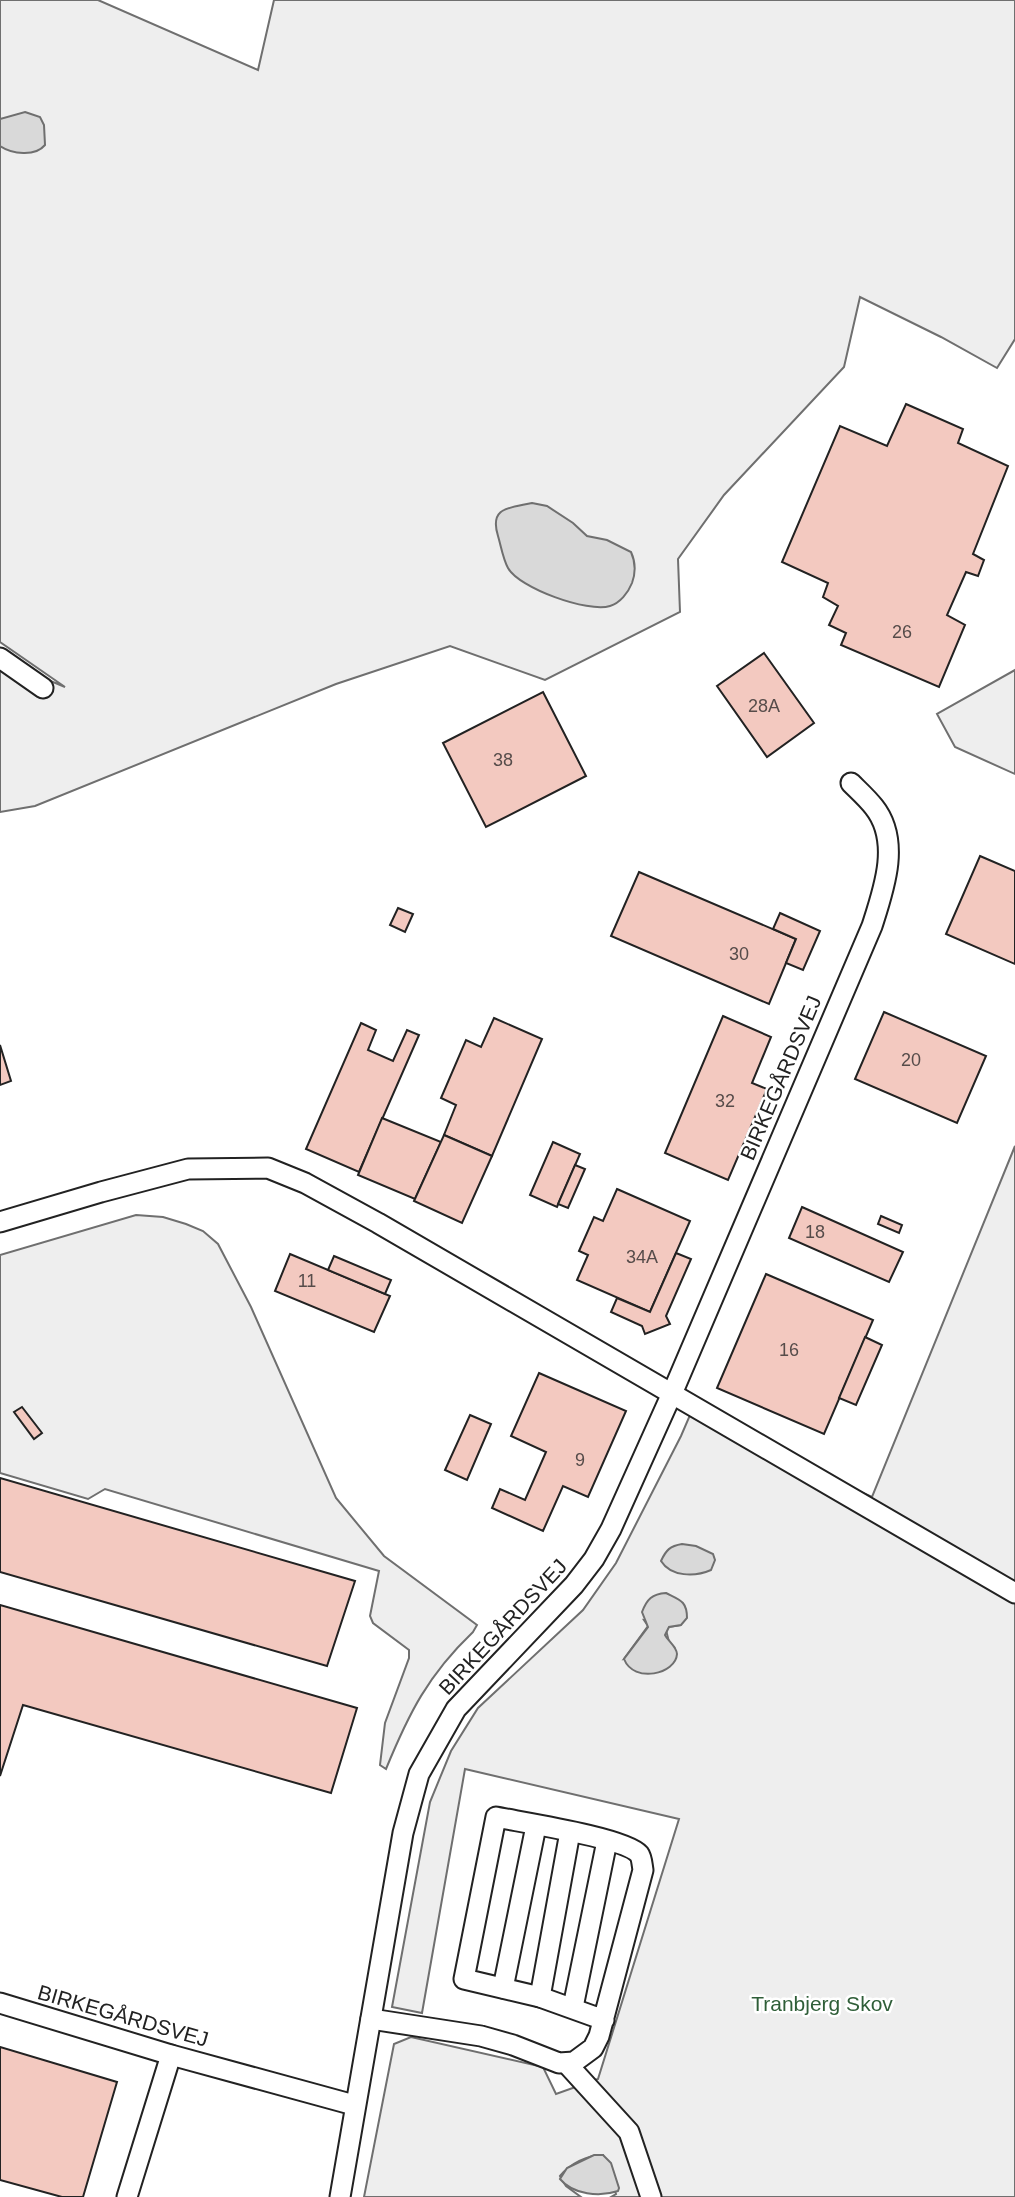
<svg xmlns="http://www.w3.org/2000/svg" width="1015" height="2197" viewBox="0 0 1015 2197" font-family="Helvetica,sans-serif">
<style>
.green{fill:#eee;stroke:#6f6f6f;stroke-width:2;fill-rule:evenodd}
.water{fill:#d9d9d9;stroke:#6f6f6f;stroke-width:2}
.building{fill:#f3c9c0;stroke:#222;stroke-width:2}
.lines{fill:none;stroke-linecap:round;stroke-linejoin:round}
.minor-casing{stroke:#222;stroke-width:23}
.minor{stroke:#fff;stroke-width:19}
.labels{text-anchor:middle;stroke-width:5;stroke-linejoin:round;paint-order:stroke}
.number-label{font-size:18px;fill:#564c4a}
.street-label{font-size:21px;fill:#222;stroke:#fff}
.park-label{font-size:21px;fill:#2f5e38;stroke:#fff}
</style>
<rect width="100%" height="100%" fill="#fff"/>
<!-- green -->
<g class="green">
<polygon points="0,0 98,0 258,70 274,0 1015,0 1015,339 997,368 941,337 860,297 844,367 724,495 678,559 680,612 545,680 450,646 336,684 35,806 0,812 0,660 65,687 0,642"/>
<polygon points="1015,670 1015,774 955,747 937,714"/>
<path d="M1015 1146V2197H611L616 2194 603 2155C587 2155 570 2164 560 2176L566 2186 581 2197H364L394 2044 411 2037 543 2067 556 2094 598 2079 679 1819 465 1769 422 2013 392 2007 430 1802 451 1751 478 1708 583 1610 616 1563 681 1436 690 1415 872 1497ZM644 1620 681 1625 668 1627 666 1630 669 1642 674 1647 624 1659 648 1626Z"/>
<path d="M136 1215 163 1217 186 1224 203 1231 218 1244 251 1307 336 1498 384 1556 477 1625 473 1632C428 1675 409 1713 386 1769L380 1765 385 1723 409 1658V1650L373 1623 370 1616 379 1571 105 1489 88 1499 0 1473V1255Z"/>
</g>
<!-- water -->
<g class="water">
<path d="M25 112 40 117 44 125 45 145C35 157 12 154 0 146V119Z"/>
<path d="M532 503 547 506 573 523 587 536 607 540 631 552C636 563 636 572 632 583 628 593 620 603 610 606 588 613 519 588 508 568 503 559 501 546 498 536 489 507 509 508 532 503Z"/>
<path d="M682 1544 696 1546 713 1554 715 1560 711 1570C695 1577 671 1577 661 1561 666 1550 670 1546 682 1544Z"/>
<path d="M666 1593C680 1600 687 1601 687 1618L681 1625 669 1627 665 1635C668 1641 677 1647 677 1654 676 1674 634 1684 624 1659L648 1627 642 1612C647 1599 652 1594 666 1593Z"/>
<path d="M594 2155H603L611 2163 619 2188 618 2191C600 2197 573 2195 560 2179L567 2168Z"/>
</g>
<!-- building -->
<g class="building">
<polygon points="906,404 963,429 958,443 1008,466 973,554 984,560 978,576 966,572 947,615 965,625 939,687 841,645 846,633 829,625 838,606 823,597 828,583 782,562 840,426 887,446"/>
<polygon points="764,653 814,723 767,757 717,686"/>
<polygon points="543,692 586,776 486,827 443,743"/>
<polygon points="980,856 1015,871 1015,964 946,934"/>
<polygon points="639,872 796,939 769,1004 611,936"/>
<polygon points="398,908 413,914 405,932 390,925"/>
<polygon points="780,913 820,931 803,970 786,963 796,939 773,929"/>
<polygon points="884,1012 986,1056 957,1123 855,1079"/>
<polygon points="723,1016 771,1037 752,1083 767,1089 728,1180 665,1153"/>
<polygon points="494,1018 542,1039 492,1156 444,1135 456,1105 441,1098 466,1040 481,1047"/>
<polygon points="361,1023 376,1030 368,1050 393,1061 407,1030 419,1035 359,1172 306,1149"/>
<polygon points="0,1045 11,1081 0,1085"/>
<polygon points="382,1118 441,1142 415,1199 358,1175"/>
<polygon points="444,1135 492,1156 462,1223 414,1201"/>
<polygon points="553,1142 580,1154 557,1207 530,1195"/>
<polygon points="575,1165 585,1169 568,1208 558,1204"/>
<polygon points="617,1189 690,1221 650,1312 577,1280 588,1255 579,1251 594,1217 603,1221"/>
<polygon points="802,1207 903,1252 889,1282 789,1238"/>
<polygon points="881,1216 902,1225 899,1233 878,1224"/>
<polygon points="676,1253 691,1259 666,1316 670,1324 645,1334 642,1326 611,1312 617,1298 650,1312"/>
<polygon points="290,1254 390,1296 374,1332 275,1291"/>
<polygon points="334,1256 391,1280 385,1294 328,1270"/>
<polygon points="766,1274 873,1320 824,1434 717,1388"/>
<polygon points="865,1337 882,1345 856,1405 839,1398"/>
<polygon points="539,1373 626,1411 588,1497 563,1486 543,1531 492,1508 500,1489 525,1500 546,1452 511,1436"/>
<polygon points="22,1407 42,1433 34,1439 14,1412"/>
<polygon points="470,1415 491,1424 467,1480 445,1470"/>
<polygon points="0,1478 355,1581 327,1666 0,1572"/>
<polygon points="0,1605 357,1708 331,1793 23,1705 0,1776"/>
<polygon points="0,2047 117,2082 83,2197 62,2197 0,2180"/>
</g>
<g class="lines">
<defs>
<g id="minor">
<polyline points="0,658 43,688"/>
<polyline points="0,1222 101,1192 188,1169 268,1168 305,1183 378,1223 1015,1593"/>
<polyline points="503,1988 536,1826"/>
<polyline points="540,1997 570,1832"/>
<polyline points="0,2003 171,2055 354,2105"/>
<polyline points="573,2007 607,1841"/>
<path d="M371 2019 481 2036 513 2045 559 2063 574 2062 593 2048 599 2036 643 1870C642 1865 642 1858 639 1854 626 1838 520 1822 496 1817L464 1979 540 1997 604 2020"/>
<polyline points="567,2064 629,2132 651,2197"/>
<polyline points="127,2197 171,2055"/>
<path d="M340 2197 403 1833 419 1774 456 1709 574 1585 594 1559 611 1529 674 1389 872 926C884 889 901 841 874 807 867 798 859 791 851 783"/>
</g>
</defs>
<!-- minor casing -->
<use href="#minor" class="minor-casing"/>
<!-- minor -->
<use href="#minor" class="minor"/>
</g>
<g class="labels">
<!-- number labels -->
<g class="number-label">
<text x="902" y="638">26</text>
<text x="764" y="712">28A</text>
<text x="503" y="766">38</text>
<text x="739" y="960">30</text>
<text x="911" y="1066">20</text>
<text x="725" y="1107">32</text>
<text x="815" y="1238">18</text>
<text x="642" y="1263">34A</text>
<text x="307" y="1287">11</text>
<text x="789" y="1356">16</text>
<text x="580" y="1466">9</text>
</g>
<!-- street labels -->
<g class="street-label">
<text transform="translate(781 1078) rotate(-67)" y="7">BIRKEGÅRDSVEJ</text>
<text transform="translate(503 1627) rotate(-47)" y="7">BIRKEGÅRDSVEJ</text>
<text transform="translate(123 2016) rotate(16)" y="7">BIRKEGÅRDSVEJ</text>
</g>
<!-- park labels -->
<g class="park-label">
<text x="822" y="2011">Tranbjerg Skov</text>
</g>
</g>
</svg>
